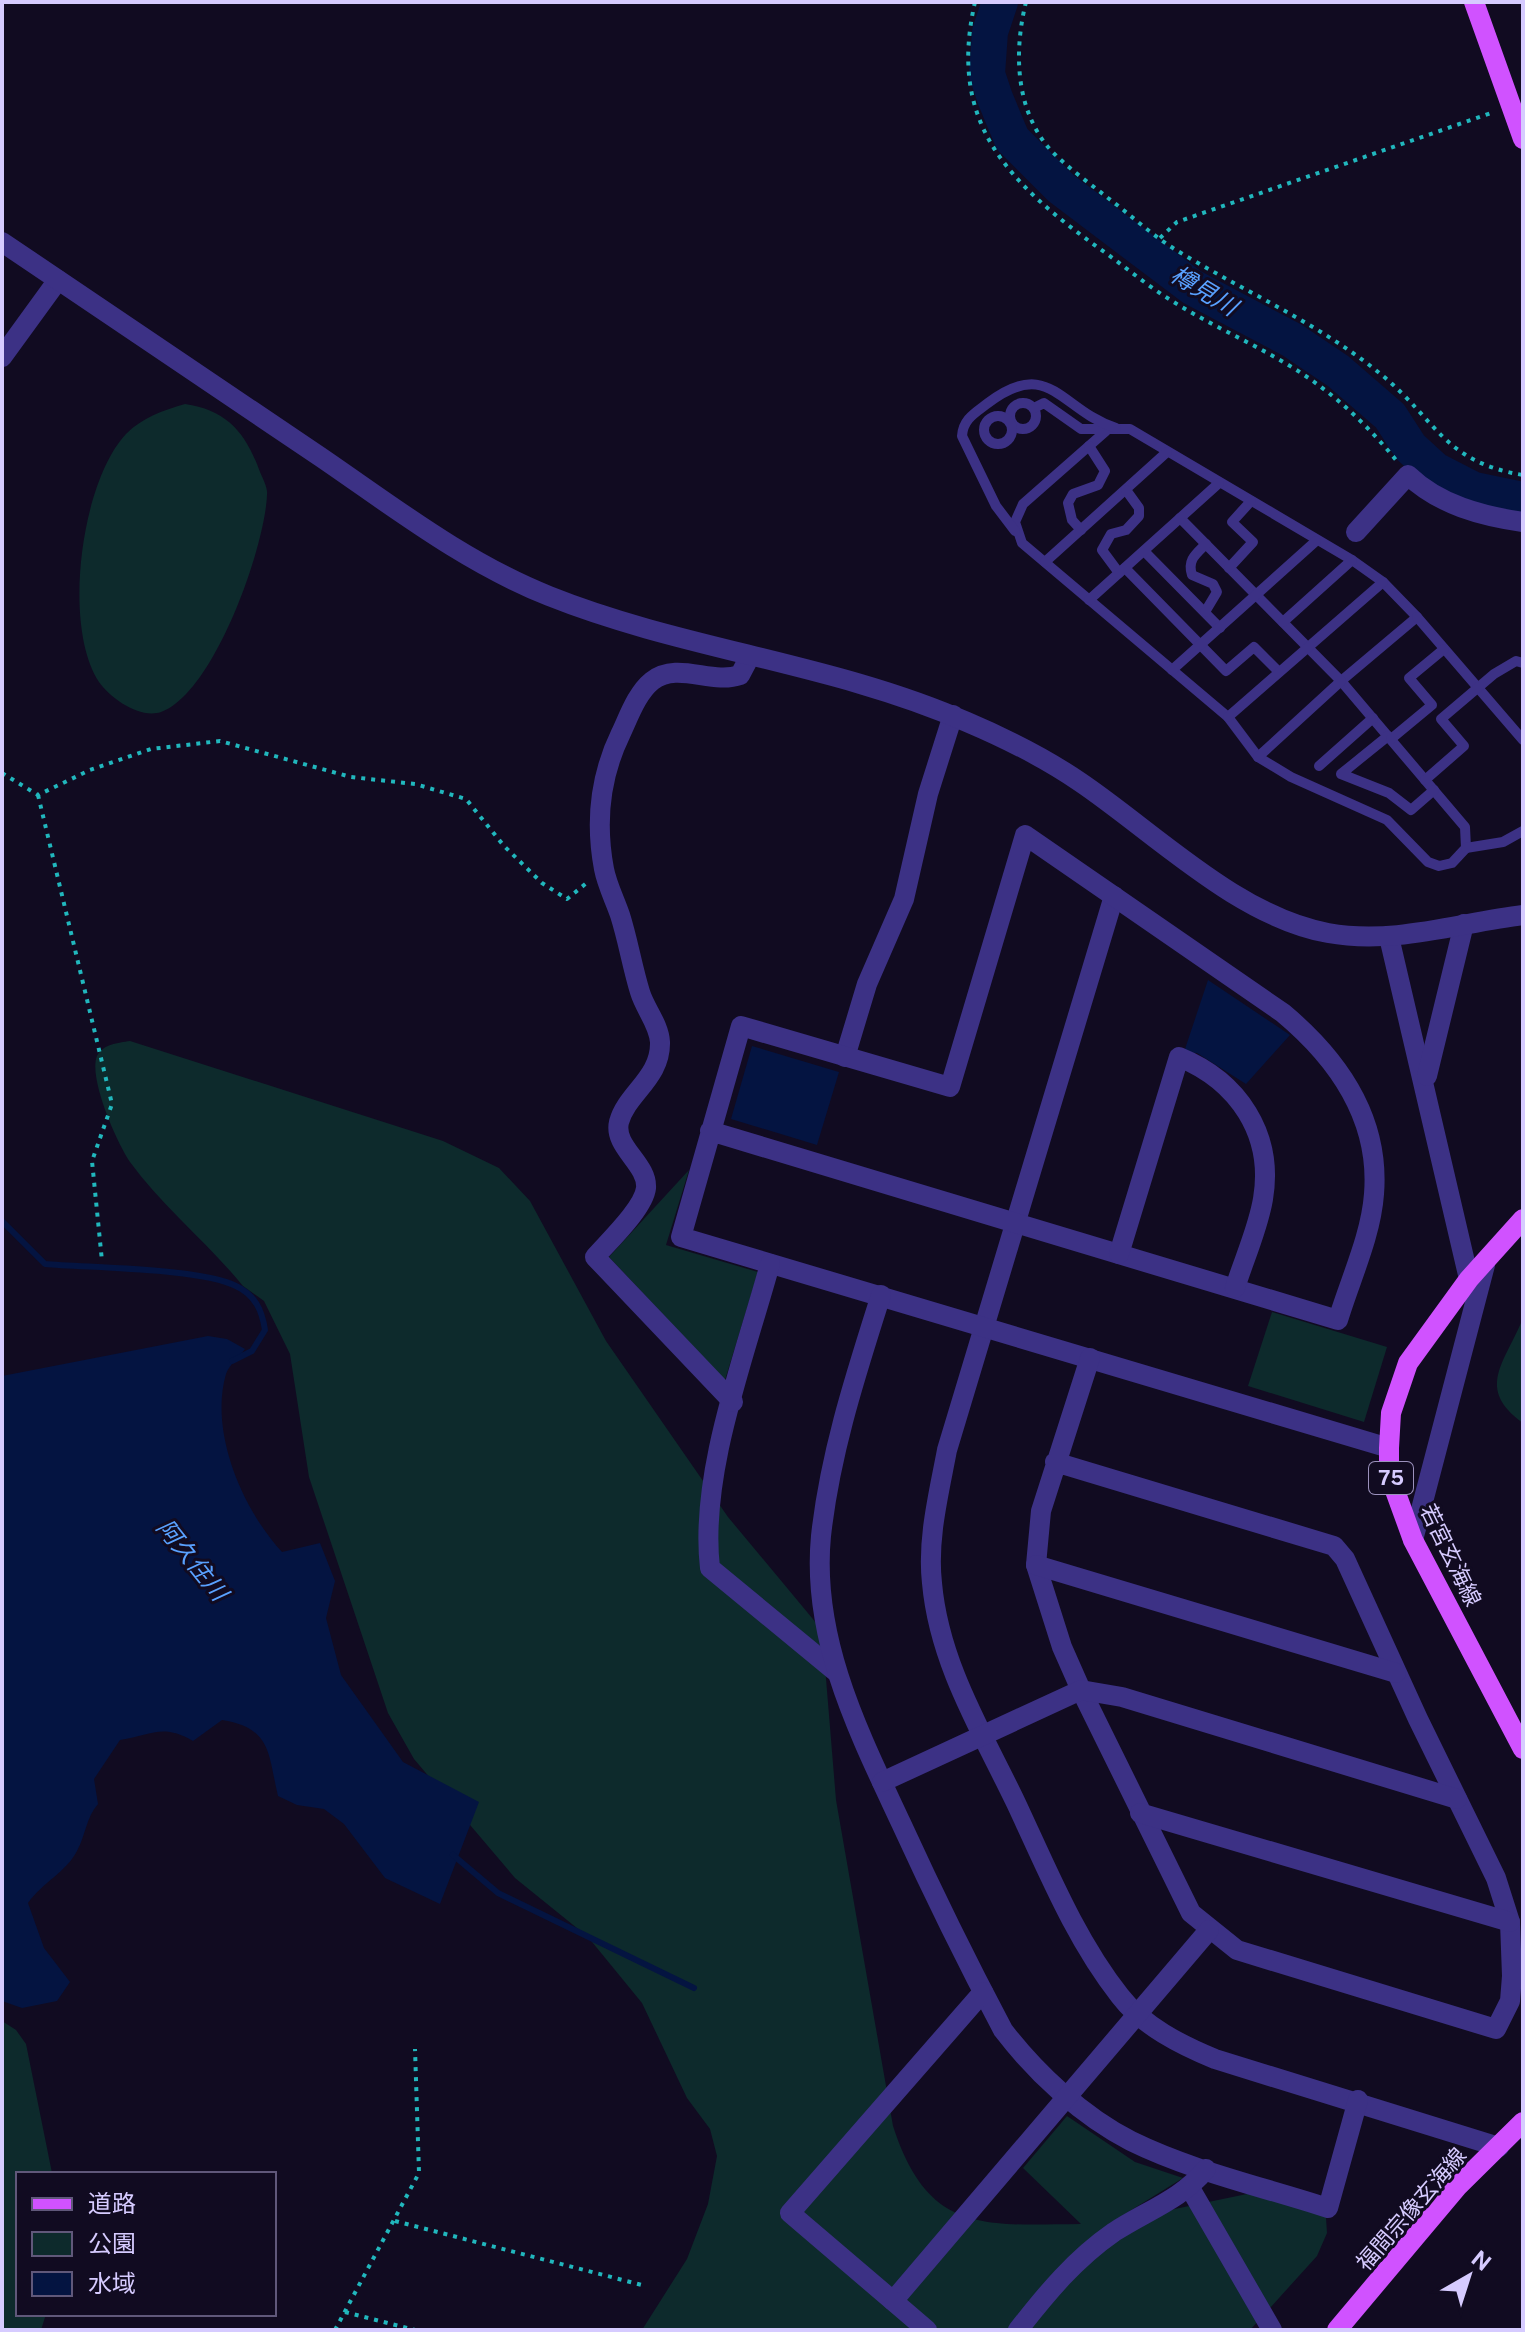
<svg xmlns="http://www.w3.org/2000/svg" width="1525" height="2332" viewBox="0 0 1525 2332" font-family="'Public Sans','Noto Sans JP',sans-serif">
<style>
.green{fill:#0d2a2c}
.water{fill:#041441}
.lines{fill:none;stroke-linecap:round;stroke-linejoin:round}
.stream{stroke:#041441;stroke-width:6}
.river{stroke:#041441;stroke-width:36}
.path{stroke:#21b7bd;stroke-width:4;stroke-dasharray:4 6;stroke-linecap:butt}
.service{stroke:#3c3185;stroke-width:10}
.minor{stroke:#3c3185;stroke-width:20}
.tertiary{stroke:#3c3185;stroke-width:20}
.primary{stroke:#d052ff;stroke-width:20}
.labels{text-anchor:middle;stroke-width:6;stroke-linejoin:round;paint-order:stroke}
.shield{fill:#110b21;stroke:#9b91bc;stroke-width:2}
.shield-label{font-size:20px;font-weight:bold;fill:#d6cbff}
.street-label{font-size:22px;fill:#d6cbff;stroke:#110b21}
.water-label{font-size:24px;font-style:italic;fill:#59a1ff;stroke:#110b21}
</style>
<rect width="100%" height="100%" fill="#110b21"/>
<!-- green -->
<g class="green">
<path d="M185 404C227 410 246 433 260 472 263 479 268 488 267 495 265 547 214 693 161 712 140 719 111 699 99 682 62 626 81 482 126 434 143 417 162 411 185 404Z"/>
<path d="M130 1041 443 1141 499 1168 530 1201 606 1341 728 1517 822 1630 836 1800 893 2126C928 2234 983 2225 1081 2224L1023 2168 1067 2116 1135 2162 1183 2178 1112 2222 1271 2189 1321 2208 1326 2218 1327 2233 1317 2256 1250 2330H642L687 2259 708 2204 717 2156 710 2129 687 2098 642 2003 588 1937 515 1878 414 1759 388 1713 309 1477 290 1354 264 1301 243 1286C208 1243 162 1206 130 1162 117 1143 88 1078 97 1056 103 1044 118 1043 130 1041Z"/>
<polygon points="689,1170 666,1245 758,1272 725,1380 609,1257"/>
<polygon points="1272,1312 1387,1347 1364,1422 1248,1386"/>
<path d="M1523 1318V1423C1475 1388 1505 1363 1523 1318Z"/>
<polygon points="2,2021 16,2030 26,2044 52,2173 18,2174 18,2314 46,2314 41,2330 2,2330"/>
</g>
<!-- water -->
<g class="water">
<polygon points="1208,980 1290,1035 1246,1084 1197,1053 1184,1052"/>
<polygon points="752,1046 839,1072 817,1145 731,1119"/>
<path d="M208 1336 227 1339 245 1349C239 1357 229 1365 226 1374 209 1432 243 1510 282 1552L320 1543 335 1581 326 1618 341 1675 403 1762 479 1802 440 1904 385 1878 344 1824 324 1809 297 1805 278 1796C268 1754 272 1728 222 1720L193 1741C163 1723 151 1735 120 1740L94 1779 98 1804C86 1818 86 1834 77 1851 66 1872 42 1883 28 1903L44 1948 70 1982 57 2001 22 2008 2 2001V1376Z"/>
</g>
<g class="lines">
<!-- stream -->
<g class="stream">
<path d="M2 1221 45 1264C89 1268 201 1268 236 1286 255 1295 262 1310 265 1330L252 1351 232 1361"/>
<polyline points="453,1855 498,1893 694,1988"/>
</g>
<!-- river -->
<polyline class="river" points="1000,2 990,32 987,74 995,98 1012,139 1061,188 1192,287 1292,340 1338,371 1390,416 1410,447 1435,470 1474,490 1523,500"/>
<!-- path -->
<g class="path">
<path d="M975 2C947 124 1009 183 1100 249 1123 265 1145 284 1169 299 1217 330 1271 350 1317 384 1347 406 1373 432 1396 460"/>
<path d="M1026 2C1014 50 1015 107 1048 147 1065 166 1088 182 1108 198 1132 216 1155 238 1181 253 1249 294 1322 325 1383 376 1437 421 1444 462 1523 475"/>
<polyline points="1160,238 1177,222 1494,112"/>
<polyline points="2,773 38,795 90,770 151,749 220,741 351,777 415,784 466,799 504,846 542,883 567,899 589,881"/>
<polyline points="38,795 112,1104 92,1161 102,1261"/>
<polyline points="395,2221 642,2285"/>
<polyline points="345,2312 415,2330"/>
<polyline points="335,2330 419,2173 415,2049"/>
</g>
<!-- service -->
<g class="service">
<circle cx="1023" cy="416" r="13"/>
<polyline points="1034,408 1044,403 1081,429 1130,429 1352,560 1383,582 1417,617 1341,681 1465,827 1466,848 1452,863 1439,866 1428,862 1387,820 1291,777 1258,757 1228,717 1022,543 1015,522 1023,504 1106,431"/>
<circle cx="998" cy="430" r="14"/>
<polyline points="1180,518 1341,681 1258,757"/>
<polyline points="1081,530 1072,520 1068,503 1073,494 1098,485 1105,471 1089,446"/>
<path d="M1015 531 996 506 962 436C963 419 975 413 988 403 1050 356 1060 410 1116 428"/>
<polyline points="1144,551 1220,628"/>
<polyline points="1045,562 1167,452"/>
<polyline points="1125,568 1226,671 1254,647 1279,672"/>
<polyline points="1229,568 1253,542 1232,522 1251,501"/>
<polyline points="1119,573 1102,550 1111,534 1126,530 1139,516 1139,508 1126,490"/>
<polyline points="1089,600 1219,483"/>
<path d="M1205 612 1217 592 1213 584 1192 575C1187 560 1196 554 1206 544"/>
<polyline points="1417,617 1523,740"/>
<polyline points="1283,622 1352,560"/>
<polyline points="1172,670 1316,541"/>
<polyline points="1228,717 1383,582"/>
<polyline points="1388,736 1341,774 1389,793 1411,810 1434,790"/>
<polyline points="1391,739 1432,705 1409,678 1444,649"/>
<polyline points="1319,766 1373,718"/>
<polyline points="1425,780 1464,746 1441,719 1494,674 1516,661 1523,663"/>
<polyline points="1466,848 1503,842 1523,831"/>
</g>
<!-- minor -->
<g class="minor">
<polyline points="2,357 58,280"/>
<path d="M1356 532 1408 475C1439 505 1482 516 1523 522"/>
<path d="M1114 896 947 1450C939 1493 927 1539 932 1583 939 1663 982 1732 1016 1803 1047 1869 1075 1939 1120 1996 1143 2026 1181 2045 1215 2059L1499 2147"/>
<polyline points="1389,937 1469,1279"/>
<polyline points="845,1057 867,984 904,899 928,794 953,715"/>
<polyline points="1427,1076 1464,924"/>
<path d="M710 1131 1338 1320C1350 1280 1371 1236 1374 1194 1380 1119 1338 1059 1283 1013L1025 835 950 1087 741 1026 681 1237 1389 1448"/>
<path d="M1119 1254 1179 1057C1238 1081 1274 1134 1263 1199 1258 1229 1244 1259 1235 1288"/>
<path d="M770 1264C745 1356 699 1474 710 1568L835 1671"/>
<path d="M881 1295C856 1374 830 1453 821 1536 811 1639 859 1733 901 1823 933 1893 967 1962 1003 2030 1036 2073 1082 2116 1131 2141 1192 2171 1263 2187 1328 2208L1358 2100"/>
<path d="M733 1402 595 1257C608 1242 644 1208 646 1188 648 1164 613 1147 619 1122 627 1093 661 1078 660 1042 659 1024 645 1009 640 992 632 966 628 940 620 915 615 900 607 885 604 869 595 821 600 776 621 733 629 716 637 693 652 681 678 661 711 685 740 675L750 656"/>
<polyline points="1055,1462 1334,1546 1345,1559 1418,1719 1496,1878 1510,1922 1512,1976 1510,2001 1496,2029 1237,1950 1191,1913 1081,1690 1062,1647 1036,1565 1041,1511 1090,1358"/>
<polyline points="1413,1540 1485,1265"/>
<polyline points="1036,1565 1396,1673"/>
<polyline points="882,1782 1081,1690 1122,1697 1457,1799"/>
<polyline points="1140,1813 1510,1922"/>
<polyline points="1190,2188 1272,2330"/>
<polyline points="893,2301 1209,1930"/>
<polyline points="927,2330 790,2213 983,1992"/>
<path d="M1018 2330C1047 2293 1075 2259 1114 2232 1146 2211 1182 2199 1206 2169"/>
</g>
<!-- tertiary -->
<path class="tertiary" d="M2 242C109 314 215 386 322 458 395 508 466 563 549 596 684 650 833 663 967 722 1007 739 1045 758 1080 782 1154 832 1238 917 1328 933 1394 945 1458 923 1523 915"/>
<!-- primary -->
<g class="primary">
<polyline points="1474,2 1523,139"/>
<polyline points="1523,1219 1469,1279 1408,1363 1391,1413 1389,1448 1389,1474 1413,1540 1523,1749"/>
<polyline points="1337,2330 1458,2186 1523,2122"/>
</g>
</g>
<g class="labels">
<!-- shield labels -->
<rect class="shield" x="1369" y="1462" width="44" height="32" rx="6"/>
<g class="shield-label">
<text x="1391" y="1485">75</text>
</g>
<!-- street labels -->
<g class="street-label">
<text transform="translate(1451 1555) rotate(64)" y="8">若宮玄海線</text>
<text transform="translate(1411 2209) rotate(-49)" y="8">福間宗像玄海線</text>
</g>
<!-- water labels -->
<g class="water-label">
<text transform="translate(1204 291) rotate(31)" y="8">樽見川</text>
<text transform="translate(192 1560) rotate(51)" y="8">阿久住川</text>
</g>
</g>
<!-- border -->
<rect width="1525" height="2332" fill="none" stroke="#d6cbff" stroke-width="8"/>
<!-- legend -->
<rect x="16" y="2172" width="260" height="144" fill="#110b21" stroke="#60587a" stroke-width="2"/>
<rect x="32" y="2198" width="40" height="12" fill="#d052ff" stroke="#60587a" stroke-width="2"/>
<text x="88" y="2212" font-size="24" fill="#d6cbff">道路</text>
<rect x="32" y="2232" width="40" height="24" fill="#0d2a2c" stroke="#60587a" stroke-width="2"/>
<text x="88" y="2252" font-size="24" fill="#d6cbff">公園</text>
<rect x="32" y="2272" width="40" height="24" fill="#041441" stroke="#60587a" stroke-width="2"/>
<text x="88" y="2292" font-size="24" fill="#d6cbff">水域</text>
<!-- north arrow -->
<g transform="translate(1469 2276) rotate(39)" stroke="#110b21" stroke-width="6" paint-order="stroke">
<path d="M0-6L14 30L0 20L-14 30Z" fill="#d6cbff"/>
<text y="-12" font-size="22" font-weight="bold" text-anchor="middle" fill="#d6cbff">N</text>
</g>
</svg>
